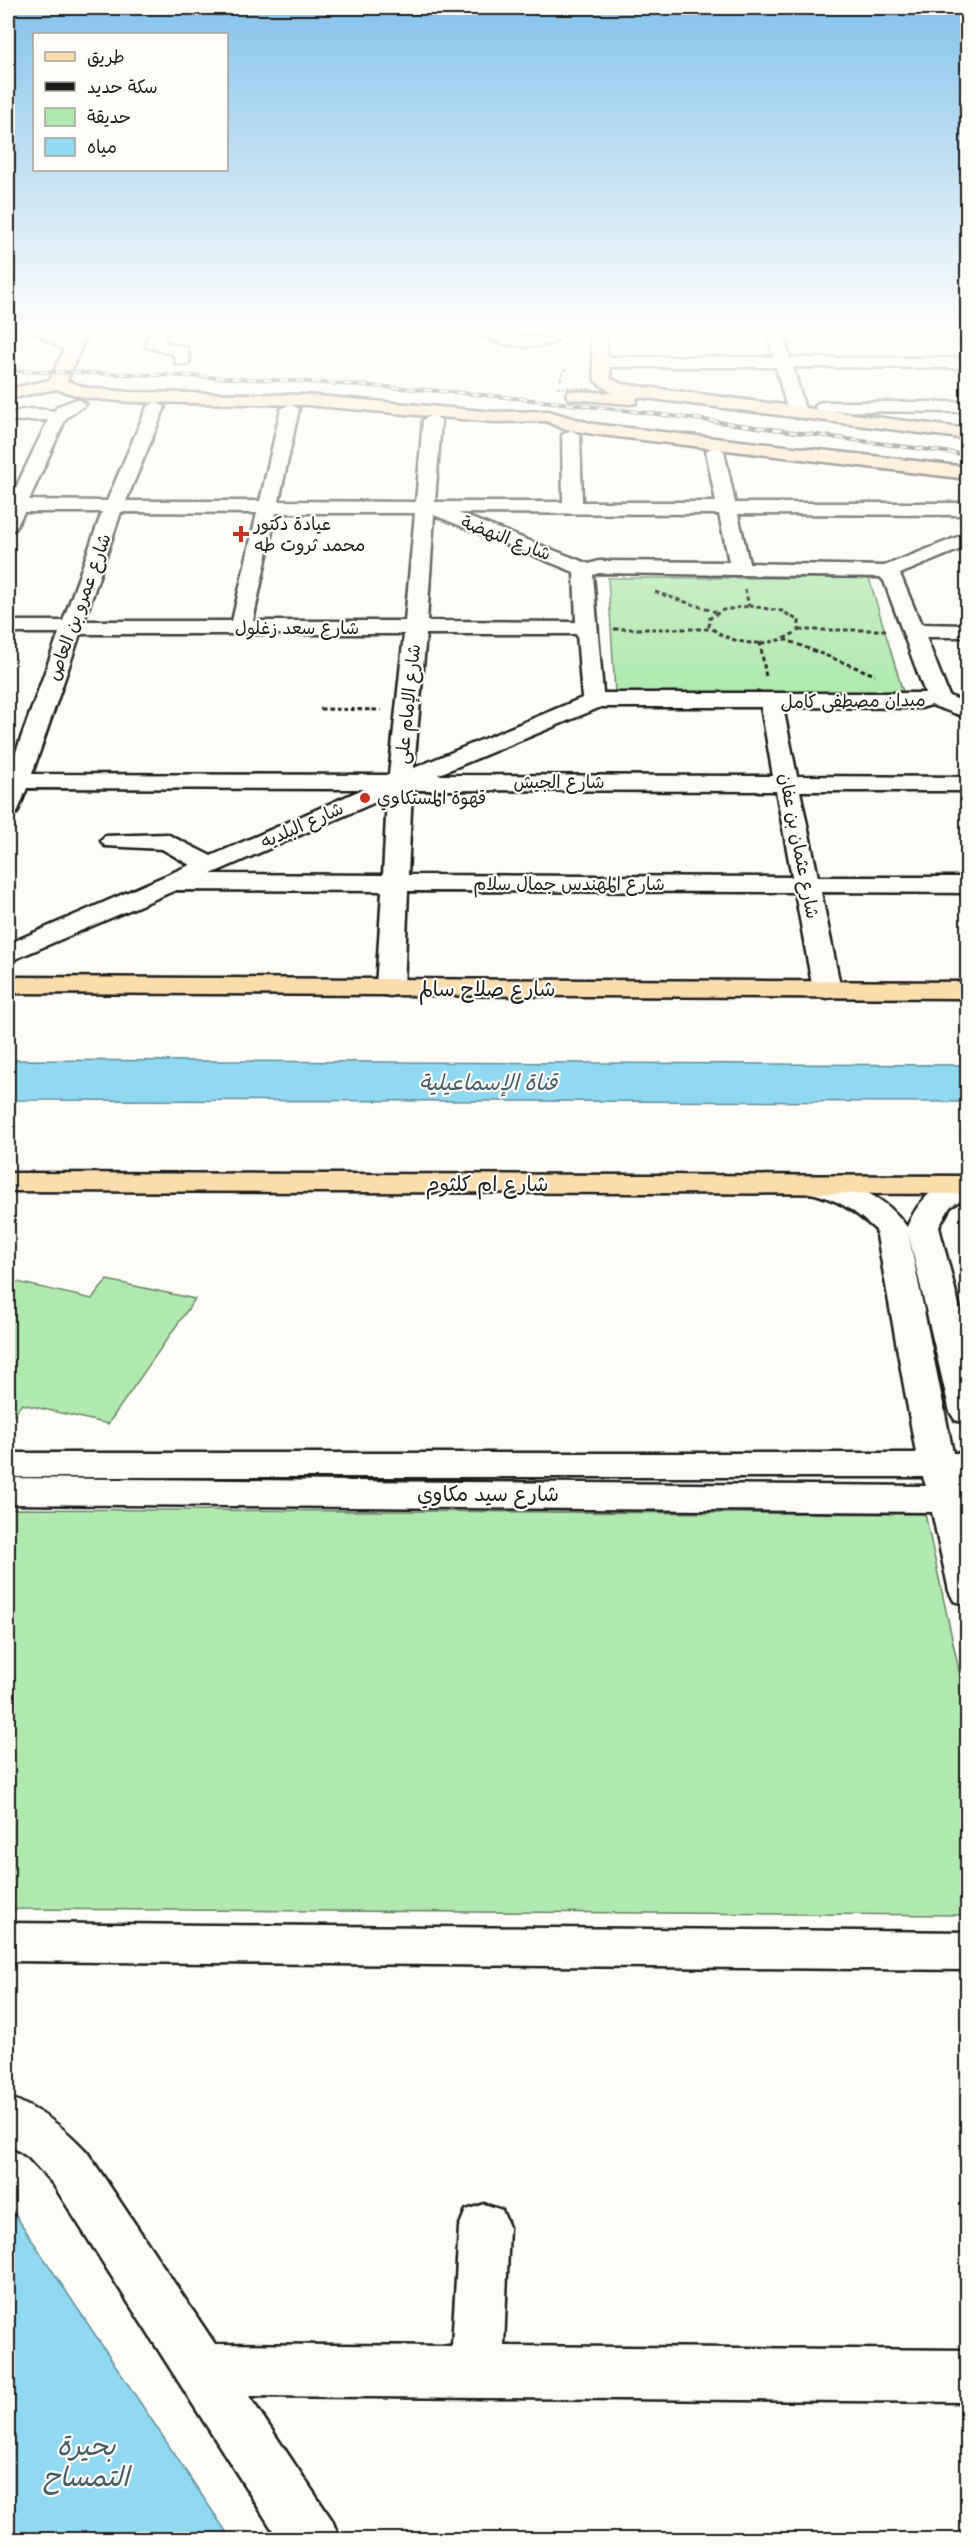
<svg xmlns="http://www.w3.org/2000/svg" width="975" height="2547" viewBox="0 0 975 2547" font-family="'Balsamiq Sans','Playpen Sans Arabic',sans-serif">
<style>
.green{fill:#b0e9ad;stroke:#668264;stroke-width:1.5}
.water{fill:#91d9f2;stroke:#628d9c;stroke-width:1.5}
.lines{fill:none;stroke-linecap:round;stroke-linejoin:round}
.minor-casing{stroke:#1c1c1c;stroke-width:5}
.major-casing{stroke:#1c1c1c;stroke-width:5}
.highway-casing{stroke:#1c1c1c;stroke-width:5}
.path-far1{stroke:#1c1c1c;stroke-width:2;stroke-dasharray:3 2;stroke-linecap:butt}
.path{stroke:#1c1c1c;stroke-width:3;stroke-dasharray:4.5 3;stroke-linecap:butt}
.minor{fill:#fdfcf7;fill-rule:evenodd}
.major{fill:#faddab;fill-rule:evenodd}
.highway{fill:#faddab;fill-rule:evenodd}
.rail-casing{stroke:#1c1c1c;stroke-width:4}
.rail{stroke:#fdfcf7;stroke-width:2;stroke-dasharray:8;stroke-linecap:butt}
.path-bridge{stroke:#1c1c1c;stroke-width:2;stroke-dasharray:3 2;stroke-linecap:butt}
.poi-dot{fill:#c8321e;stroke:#fdfcf7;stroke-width:2}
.labels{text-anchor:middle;stroke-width:4.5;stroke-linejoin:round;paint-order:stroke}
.far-poi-label{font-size:18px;fill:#1c1c1c;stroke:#fdfcf7;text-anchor:start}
.far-street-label{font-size:18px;fill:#1c1c1c;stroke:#fdfcf7}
.street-label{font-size:21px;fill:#1c1c1c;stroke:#fdfcf7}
.water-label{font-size:22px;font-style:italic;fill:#455e67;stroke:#fdfcf7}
.near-water-label{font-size:27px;font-style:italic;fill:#455e67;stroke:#fdfcf7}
</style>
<rect width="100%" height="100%" fill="#fdfcf7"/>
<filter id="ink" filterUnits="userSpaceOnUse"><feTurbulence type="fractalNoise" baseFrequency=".0167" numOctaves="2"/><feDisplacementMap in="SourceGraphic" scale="12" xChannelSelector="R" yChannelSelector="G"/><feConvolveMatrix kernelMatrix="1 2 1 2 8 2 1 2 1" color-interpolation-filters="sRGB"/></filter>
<g filter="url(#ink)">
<!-- green -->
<g class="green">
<polygon points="608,578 869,578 903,692 615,692"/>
<polygon points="107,1280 195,1299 108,1424 22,1404 8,1421 8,1288 13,1281 92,1299"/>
<polygon points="8,1509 925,1514 967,1707 967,1915 8,1909"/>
</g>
<!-- water -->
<g class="water">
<polygon points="8,1060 967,1065 968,1102 8,1100"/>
<polygon points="8,2204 231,2539 8,2539"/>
</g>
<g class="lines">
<defs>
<g id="minor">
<polygon points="152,329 168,329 162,341 187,348 190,360 188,364 176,364 173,354 147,347 145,344"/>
<path d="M473 329C480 328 490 327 497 329 513 333 532 344 548 333L547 329H563L564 335C549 355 487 346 473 329Z"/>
<polygon points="766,329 782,329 790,358 968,358 968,368 793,367 806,413 797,418 788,413 776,367 601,367 593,362 601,357 774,357"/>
<polygon points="951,329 967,329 968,349 962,347"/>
<path d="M77 399 86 404 66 418 29 500 107 501 147 407 156 402 165 407 126 501H260L281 409 290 404 299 409 279 501 416 502 423 420 432 415 441 420 435 502H563L562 435 571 430 580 435 582 502H716L706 451 715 446 724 451 735 503H968V515L738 514 749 563 884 566 968 533V546L900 574 921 624 968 625V637H926L949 696 968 703V718L931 705 921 708 783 707 797 776 968 777V791H800L818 877H968V893L821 892 841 990 837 996 827 998 817 996 813 990 795 892 408 891 404 988 400 994 390 996 380 994 376 988 382 891 176 890 8 962V944L190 865 162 849 105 846 101 841 105 836 167 834 211 856 363 789 27 788 17 813 8 815V774L59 633H8V621H63L102 512H24L15 529 8 531V500H10L48 420 10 421 8 417C17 407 41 409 54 411L58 406ZM121 512 257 513 232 621H84ZM276 513H415L405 621H253ZM458 513 719 514 729 562 599 561 589 564ZM434 515 574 572 576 622 427 621ZM599 573 880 577 884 581 925 693H603L593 575ZM80 634H404L389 775 32 774ZM426 634H577L582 698 414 768ZM601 707H761L773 776 437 775ZM412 790 776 791 792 877 408 875ZM387 797 383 875 211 874Z"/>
<polygon points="824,402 968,402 968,412 818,411 815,407 818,403"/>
<path d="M818 1176C853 1184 886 1196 907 1227 919 1198 937 1182 968 1176V1196L950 1207 939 1227 968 1340V1424L955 1420 950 1412 908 1232 953 1453H968V1477H959L962 1486H968V1605L954 1601 949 1591 932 1512 8 1504V1478L926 1486 923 1477H8V1453H916L876 1230C852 1209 838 1199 807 1192L802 1185 807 1178Z"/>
<polygon points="8,1923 968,1932 968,1970 8,1961"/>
<path d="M8 2097C40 2109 64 2127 87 2152L215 2344 452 2346 459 2227 466 2210 484 2204 502 2210 509 2227 504 2346 968 2350V2402L249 2396 332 2520 340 2540H279L53 2184 28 2157 8 2144Z"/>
</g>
<g id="major">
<polygon points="28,329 51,329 69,338 73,329 89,329 67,381 88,388 130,392 306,395 495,412 548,411 593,424 968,467 968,479 593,434 561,428 546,421 495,422 306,405 130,402 86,398 56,389 8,399 8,389 50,380 64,350"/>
<polygon points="589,329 605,329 611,379 622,384 968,429 968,439 637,397 636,403 630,404 569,399 566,395 569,391 612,393 595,381"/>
</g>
<g id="highway">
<polygon points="8,977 968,982 968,998 8,993"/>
<polygon points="8,1173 968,1176 968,1194 8,1191"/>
</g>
</defs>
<!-- minor casing -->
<use href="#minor" class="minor-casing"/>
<!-- major casing -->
<use href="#major" class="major-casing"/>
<!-- highway casing -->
<use href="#highway" class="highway-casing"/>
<!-- path-far1 -->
<polyline class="path-far1" points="560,380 564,370 568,370"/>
<!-- path -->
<g class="path">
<polyline points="745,589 749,606"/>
<polyline points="655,592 716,612"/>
<path d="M749 606 782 611 799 621V630C773 649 733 647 709 626L710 618 723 610Z"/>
<polyline points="614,629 711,629"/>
<polyline points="799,630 886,630"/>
<polyline points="784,639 875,675"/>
<polyline points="760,642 766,677"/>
<polyline points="320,709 381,710"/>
</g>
<!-- minor -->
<use href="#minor" class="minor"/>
<!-- major -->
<use href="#major" class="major"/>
<!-- highway -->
<use href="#highway" class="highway"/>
<defs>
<path id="rail" d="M8 371C163 374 318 380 473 394 638 409 803 434 968 455"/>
</defs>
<!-- rail casing -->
<use href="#rail" class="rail-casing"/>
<!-- rail -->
<use href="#rail" class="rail"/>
<!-- path-bridge -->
<polyline class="path-bridge" points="557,387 607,391"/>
</g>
</g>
<!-- sky -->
<linearGradient id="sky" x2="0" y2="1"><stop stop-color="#85c3ec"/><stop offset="0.48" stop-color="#fefefb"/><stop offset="1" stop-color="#fefefb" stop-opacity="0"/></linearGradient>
<rect width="975" height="685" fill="url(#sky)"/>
<!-- markers -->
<g class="poi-dot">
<path d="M238 525h6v6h6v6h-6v6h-6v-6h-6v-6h6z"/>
<circle cx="365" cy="798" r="6"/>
</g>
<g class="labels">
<!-- far-poi labels -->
<g class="far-poi-label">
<text x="254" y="530">عيادة دكتور<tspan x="254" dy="21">محمد ثروت طه</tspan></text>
<text x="377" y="804">قهوة المستكاوي</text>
</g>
<!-- far-street labels -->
<g class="far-street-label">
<text transform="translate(506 538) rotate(21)" y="6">شارع النهضة</text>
<text transform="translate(79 607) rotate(-70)" y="6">شارع عمرو بن العاص</text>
<text x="297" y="634">شارع سعد زغلول</text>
<text transform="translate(853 701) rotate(-1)" y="6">ميدان مصطفى كامل</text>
<text transform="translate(408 704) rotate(-84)" y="6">شارع الإمام على</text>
<text x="559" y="788">شارع الجيش</text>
<text transform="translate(302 825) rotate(-24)" y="6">شارع البلديه</text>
<text transform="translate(799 846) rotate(79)" y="6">شارع عثمان بن عفان</text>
<text x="569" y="890">شارع المهندس جمال سلام</text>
</g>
<!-- street labels -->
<g class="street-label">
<text x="487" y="996">شارع صلاح سالم</text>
<text x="487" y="1191">شارع ام كلثوم</text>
<text x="488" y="1501">شارع سيد مكاوي</text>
</g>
<!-- water labels -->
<g class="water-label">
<text x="488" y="1090">قناة الإسماعيلية</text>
</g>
<!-- near-water labels -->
<g class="near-water-label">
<text x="86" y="2455">بحيرة<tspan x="86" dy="31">التمساح</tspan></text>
</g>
</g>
<!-- margin -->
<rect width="975" height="2547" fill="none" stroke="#fdfcf7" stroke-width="30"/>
<rect x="15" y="15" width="945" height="2517" fill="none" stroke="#1c1c1c" stroke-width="2" filter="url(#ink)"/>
<!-- legend -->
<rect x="33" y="33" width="195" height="138" fill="#fdfcf7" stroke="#a3a29f" stroke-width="1.5"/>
<rect x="45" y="52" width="30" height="9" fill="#faddab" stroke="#a3a29f" stroke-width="1.5"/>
<text x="87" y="63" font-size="18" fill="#1c1c1c">طريق</text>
<rect x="45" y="82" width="30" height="9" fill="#1c1c1c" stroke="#a3a29f" stroke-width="1.5"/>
<text x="87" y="93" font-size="18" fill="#1c1c1c">سكة حديد</text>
<rect x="45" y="108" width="30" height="18" fill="#b0e9ad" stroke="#a3a29f" stroke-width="1.5"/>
<text x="87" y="123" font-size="18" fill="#1c1c1c">حديقة</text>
<rect x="45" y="138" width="30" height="18" fill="#91d9f2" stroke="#a3a29f" stroke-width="1.5"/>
<text x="87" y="153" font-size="18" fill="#1c1c1c">مياه</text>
</svg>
